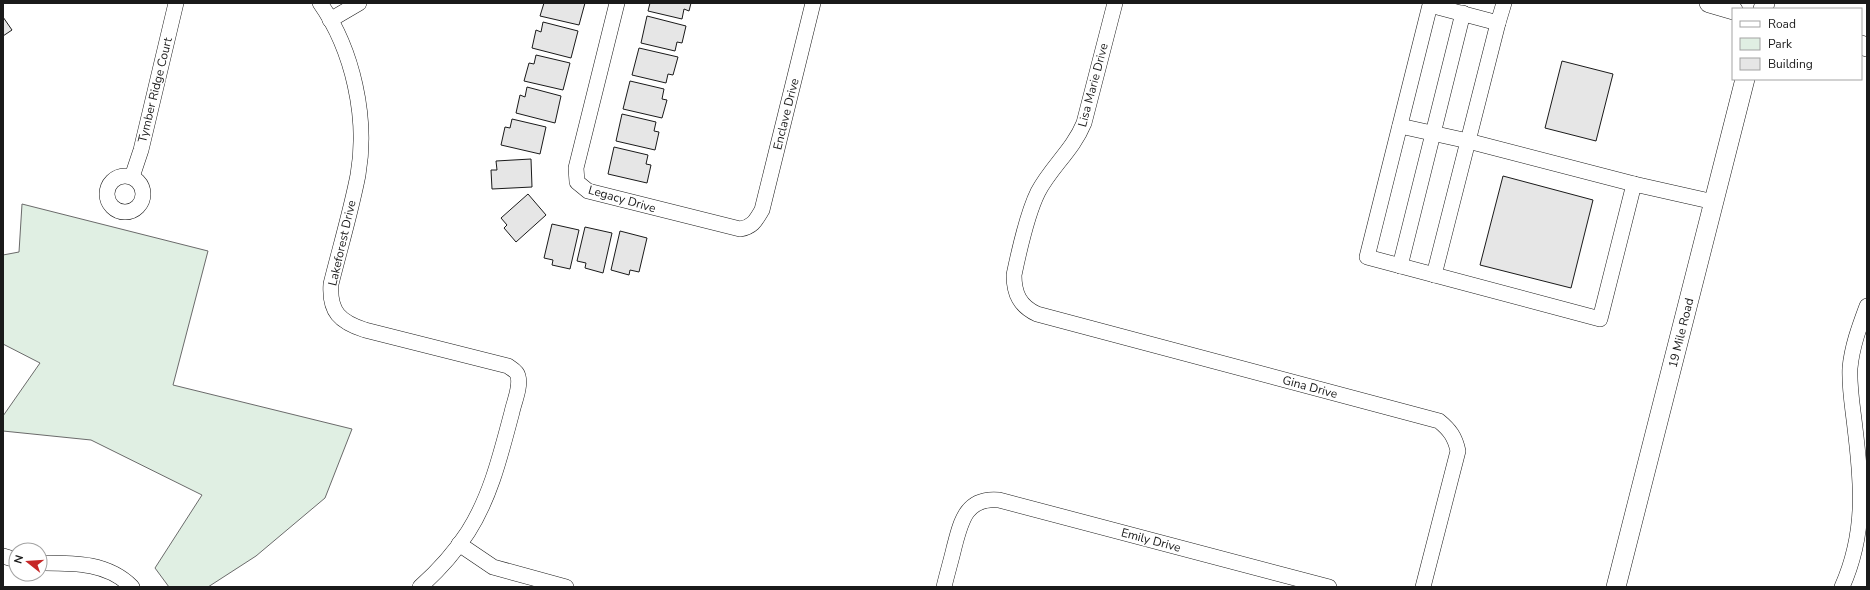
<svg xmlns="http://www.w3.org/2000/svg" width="1870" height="590" viewBox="0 0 1870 590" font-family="'Nunito Sans',sans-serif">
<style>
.green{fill:#e0efe3;stroke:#6a6a6a}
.building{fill:#e6e6e6;stroke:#1a1a1a}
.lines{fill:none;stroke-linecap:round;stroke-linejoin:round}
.minor-casing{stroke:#1a1a1a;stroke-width:16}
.major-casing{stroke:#1a1a1a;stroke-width:20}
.minor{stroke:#fff;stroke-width:15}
.major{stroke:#fff;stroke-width:19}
.labels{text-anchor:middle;stroke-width:3;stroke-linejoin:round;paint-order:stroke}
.street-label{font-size:12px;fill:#1a1a1a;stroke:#fff}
</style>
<rect width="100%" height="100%" fill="#fff"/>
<!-- green -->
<polygon class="green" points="22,204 208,251 173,385 352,429 325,498 256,556 208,587 169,587 155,568 202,495 91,440 3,431 3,416 40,363 3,344 3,255 19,252"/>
<!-- building -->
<g class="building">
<polygon points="544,3 585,3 579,25 540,16"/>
<polygon points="650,3 691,3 689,11 684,9 682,19 648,11"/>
<polygon points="647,16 686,26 682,43 677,42 675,51 641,43"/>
<polygon points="3,17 12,30 3,36"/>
<polygon points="543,22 578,31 571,58 532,48 536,30 541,32"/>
<polygon points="639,48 678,57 673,75 668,74 666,83 632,75"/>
<polygon points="536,55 570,63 563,90 524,81 529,63 534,64"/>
<polygon points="1562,61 1613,74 1596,141 1545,128"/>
<polygon points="630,81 664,89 662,99 667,100 662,118 623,109"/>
<polygon points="527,87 561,96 555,123 516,113 520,95 525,97"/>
<polygon points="622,114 656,122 654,131 659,132 655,150 616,141"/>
<polygon points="512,119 546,127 540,154 501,145 505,127 510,128"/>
<polygon points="614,147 648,155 646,164 651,165 647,183 608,174"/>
<polygon points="531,159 532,187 492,189 491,170 497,170 496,161"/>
<polygon points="1503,176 1593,200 1571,288 1480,265"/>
<polygon points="528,194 546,215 516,242 504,228 507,225 501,218"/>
<polygon points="552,224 579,230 570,269 552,265 553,260 544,258"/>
<polygon points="585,227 612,233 603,273 585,268 586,263 577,261"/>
<polygon points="620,231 647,238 639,272 630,270 629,275 611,270"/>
</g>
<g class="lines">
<defs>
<g id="minor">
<path d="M320 3C353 50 368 118 358 175 351 211 340 248 331 284 329 312 340 322 365 330L508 366C512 369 517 371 518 376 521 387 514 402 512 412 501 453 491 496 468 532 455 552 438 571 420 587"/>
<path d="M617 3 576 168 577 182 588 191 740 229C753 227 756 220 762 210L813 3"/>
<path d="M1115 3 1084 123C1073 150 1051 167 1038 192 1027 214 1019 251 1014 275 1014 294 1020 306 1037 314L1439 421C1450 430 1455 437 1458 451L1423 587"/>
<polyline points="1504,3 1498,23 1430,5 1367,257 1600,319 1634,184 1714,202"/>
<polyline points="330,20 359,3"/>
<polyline points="1400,126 1468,141 1634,184"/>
<circle cx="125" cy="194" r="18"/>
<polyline points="132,177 141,150 176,3"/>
<polyline points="1400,266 1463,13"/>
<polyline points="1434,275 1498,23"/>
<polyline points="459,544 493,567 566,587"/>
<polyline points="3,556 16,560"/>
<path d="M40 563C73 563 107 562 132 587"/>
<path d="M944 587C947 574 951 561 954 548 961 521 966 497 999 500L1329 587"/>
<path d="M1842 587C1866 533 1862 485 1855 428 1853 409 1849 388 1850 368 1852 346 1860 325 1867 306"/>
</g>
<g id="major">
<polyline points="1709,3 1733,10"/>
<polyline points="1763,9 1765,3"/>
<polyline points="1861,45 1867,47"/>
<polyline points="1616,587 1745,79"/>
</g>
</defs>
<!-- minor casing -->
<use href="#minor" class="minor-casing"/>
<!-- major casing -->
<use href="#major" class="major-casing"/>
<!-- minor -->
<use href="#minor" class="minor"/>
<!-- major -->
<use href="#major" class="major"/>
</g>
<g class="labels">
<!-- street labels -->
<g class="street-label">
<text transform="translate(1093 85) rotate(-75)" y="4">Lisa Marie Drive</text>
<text transform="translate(155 90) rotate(-76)" y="4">Tymber Ridge Court</text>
<text transform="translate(786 114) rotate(-76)" y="4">Enclave Drive</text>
<text transform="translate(622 199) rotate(16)" y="4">Legacy Drive</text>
<text transform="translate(342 243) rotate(-77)" y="4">Lakeforest Drive</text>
<text transform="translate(1681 333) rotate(-76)" y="4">19 Mile Road</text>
<text transform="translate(1310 387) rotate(15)" y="4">Gina Drive</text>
<text transform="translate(1151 540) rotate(15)" y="4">Emily Drive</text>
</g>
</g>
<!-- border -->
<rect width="1870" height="590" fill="none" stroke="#1a1a1a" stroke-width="8"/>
<!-- legend -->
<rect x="1732" y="8" width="130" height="72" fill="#ffffff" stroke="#a3a3a3"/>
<rect x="1740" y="21" width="20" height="6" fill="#ffffff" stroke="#a3a3a3"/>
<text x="1768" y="28" font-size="12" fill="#1a1a1a">Road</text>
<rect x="1740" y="38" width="20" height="12" fill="#e0efe3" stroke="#a3a3a3"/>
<text x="1768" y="48" font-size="12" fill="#1a1a1a">Park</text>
<rect x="1740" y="58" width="20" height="12" fill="#e6e6e6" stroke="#a3a3a3"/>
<text x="1768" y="68" font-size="12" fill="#1a1a1a">Building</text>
<!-- north arrow -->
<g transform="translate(28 562) rotate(287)"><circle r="19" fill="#ffffff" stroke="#a3a3a3"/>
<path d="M0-3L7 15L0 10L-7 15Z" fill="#c62828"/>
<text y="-6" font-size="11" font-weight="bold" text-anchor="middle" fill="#1a1a1a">N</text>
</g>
</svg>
